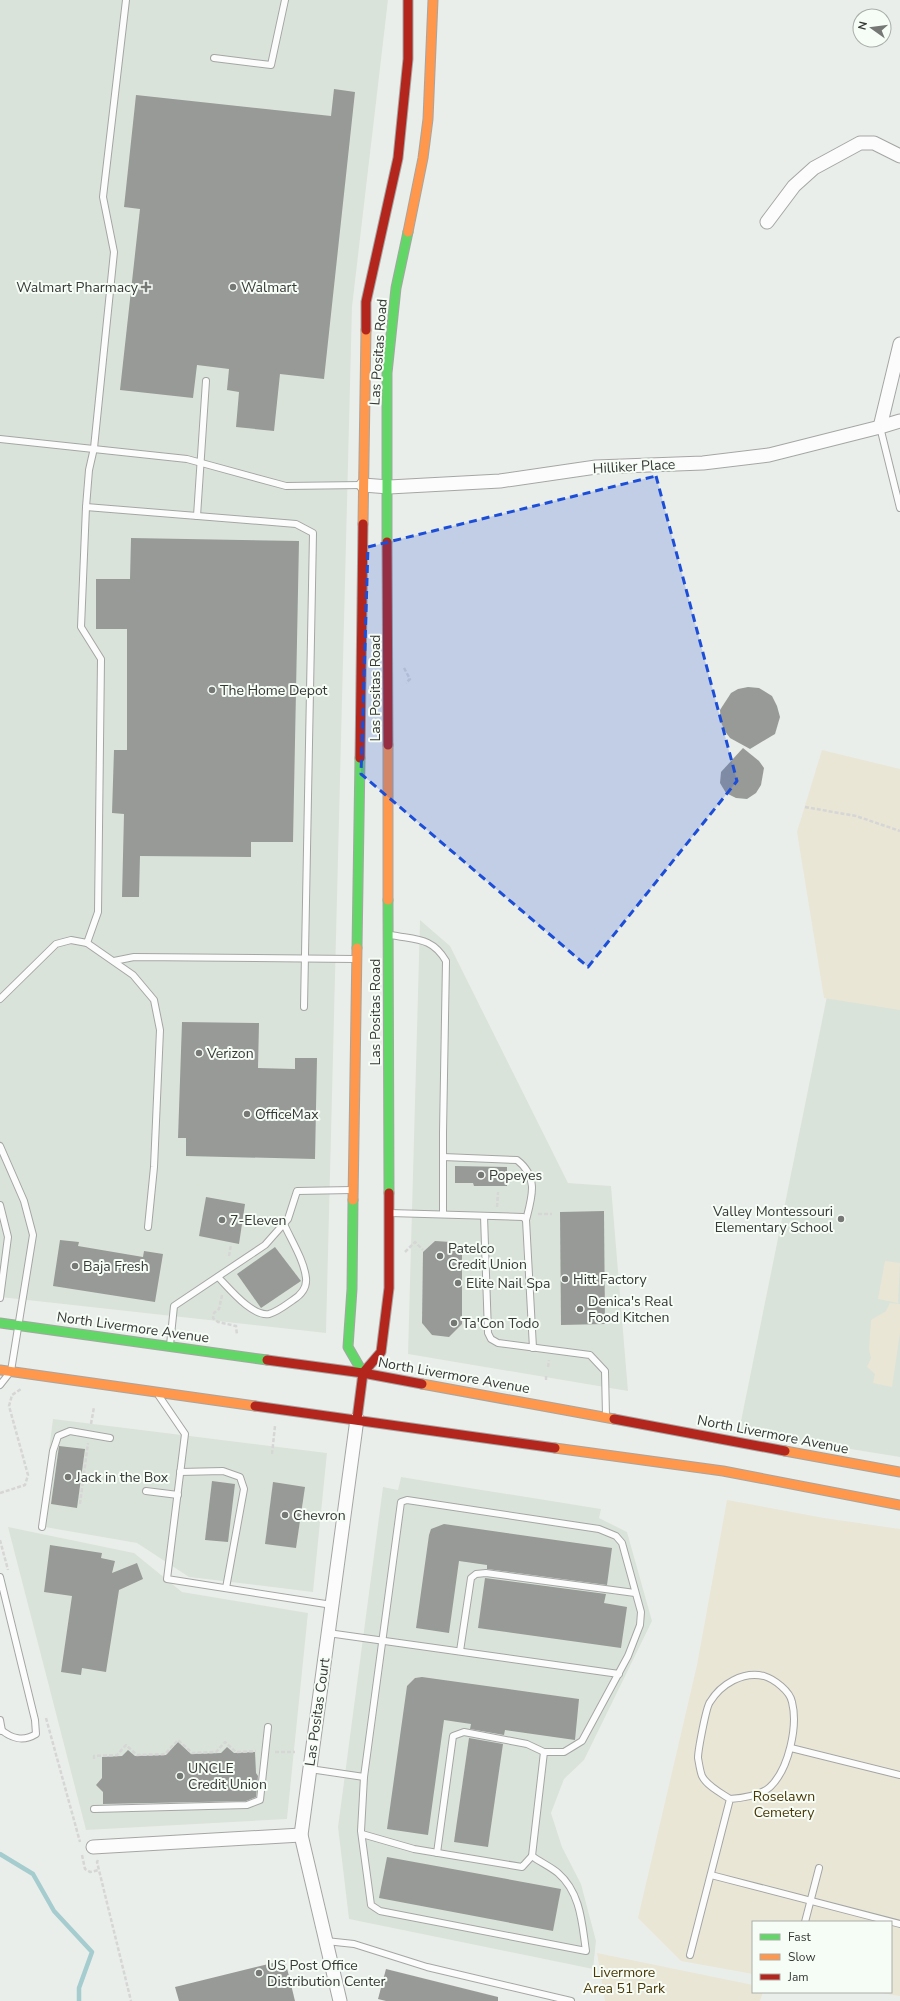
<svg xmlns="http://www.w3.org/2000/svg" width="900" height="2001" viewBox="0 0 900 2001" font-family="'Nunito Sans',sans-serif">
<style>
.built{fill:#dae3da}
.green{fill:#e9e6d6}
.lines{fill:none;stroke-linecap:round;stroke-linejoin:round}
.stream{stroke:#a5ccce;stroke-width:4.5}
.building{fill:#989a98}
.lane-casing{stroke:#a4a6a4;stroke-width:8}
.street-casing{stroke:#a4a6a4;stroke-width:15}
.fast-casing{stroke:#a4a6a4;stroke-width:11}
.slow-casing{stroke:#a4a6a4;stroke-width:11}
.jam-casing{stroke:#a4a6a4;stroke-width:11}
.path{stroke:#d5d6d5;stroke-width:2.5;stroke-dasharray:4 2;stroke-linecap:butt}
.lane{stroke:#fcfcfc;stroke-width:6}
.street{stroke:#fcfcfc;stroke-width:13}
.fast{stroke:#63d668;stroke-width:9}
.slow{stroke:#ff974d;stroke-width:9}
.jam{stroke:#b3261e;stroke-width:9}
.marked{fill:#1d4ed8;fill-opacity:0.2;stroke:#1d4ed8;stroke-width:3;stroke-dasharray:8 5;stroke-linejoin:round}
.poi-dot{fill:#767876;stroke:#f6fcf6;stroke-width:1.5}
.labels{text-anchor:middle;stroke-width:4;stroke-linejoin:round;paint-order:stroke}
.poi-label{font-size:14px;fill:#373937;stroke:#f6fcf6;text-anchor:start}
.street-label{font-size:14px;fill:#373937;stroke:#f6fcf6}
.park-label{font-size:14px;fill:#4a3804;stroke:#f6fcf6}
</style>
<rect width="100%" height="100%" fill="#eaeeea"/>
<!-- built -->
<g class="built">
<polygon points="0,0 388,0 352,307 326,1333 0,1297"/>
<polygon points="420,920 450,946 568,1183 611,1186 628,1391 408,1354"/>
<polygon points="828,991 900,1007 900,1457 739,1431"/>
<polygon points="53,1419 327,1453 313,1592 189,1577 137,1543 39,1526"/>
<polygon points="401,1477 601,1509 599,1518 627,1532 652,1621 584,1760 564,1779 551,1813 562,1847 581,1884 596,1941 593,1969 349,1919 338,1827 383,1487 398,1490"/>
<polygon points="8,1527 134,1553 182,1592 308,1613 287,1819 86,1830"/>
</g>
<!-- green -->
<g class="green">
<polygon points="822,750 900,769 900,1010 824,998 797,832"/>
<polygon points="885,1261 900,1263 898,1303 878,1299"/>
<polygon points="890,1303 900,1304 900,1333 892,1387 873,1383 875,1374 867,1367 871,1358 869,1349 871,1320 886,1311"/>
<polygon points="727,1500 824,1518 900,1529 900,1996 874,1992 891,1992 891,1922 753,1922 753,1974 681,1961 638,1918 697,1665"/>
<polygon points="597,1953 753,1985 753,1992 763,1992 760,2001 605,2001"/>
</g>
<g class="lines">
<!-- stream -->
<polyline class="stream" points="0,1854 33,1874 54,1911 92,1952 79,1988 79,2001"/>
</g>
<!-- building -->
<g class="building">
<polygon points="334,89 355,92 324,379 280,374 274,431 236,427 239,392 227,390 229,369 197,365 193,398 120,390 140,209 124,207 136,95 331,116"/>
<polygon points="131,538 299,541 293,842 251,842 251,857 140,856 139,897 122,897 124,814 112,813 114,750 127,750 127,629 96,629 96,579 130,579"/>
<polygon points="748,687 759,688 772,696 777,706 780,717 775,734 750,749 730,738 724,730 721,722 720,710 731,693 738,689"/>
<polygon points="743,748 759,761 764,768 761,785 756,793 747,799 736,798 726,793 720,783 721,772"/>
<polygon points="182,1022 259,1023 258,1068 295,1069 295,1058 317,1058 315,1159 186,1156 186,1138 178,1138"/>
<polygon points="455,1166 507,1167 507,1186 474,1186 473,1183 455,1183"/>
<polygon points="206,1197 245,1204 239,1244 199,1236"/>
<polygon points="604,1211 605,1324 561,1325 560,1212"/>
<polygon points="60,1240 79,1242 78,1246 143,1257 144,1251 163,1254 155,1302 53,1286"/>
<polygon points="435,1241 451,1242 462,1251 462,1324 449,1337 432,1335 422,1323 423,1252"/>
<polygon points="275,1247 301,1281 261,1308 237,1274"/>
<polygon points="59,1446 85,1449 77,1508 51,1504"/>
<polygon points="212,1481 235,1484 228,1542 205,1540"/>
<polygon points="273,1482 305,1487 296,1548 265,1544"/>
<polygon points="444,1524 612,1548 607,1585 487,1569 487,1565 459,1561 449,1633 416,1628 429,1535 431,1529"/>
<polygon points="50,1545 102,1553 101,1558 115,1561 112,1573 137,1563 143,1579 119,1590 106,1672 82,1668 81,1675 61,1672 72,1596 44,1592"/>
<polygon points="485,1578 606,1594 604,1603 627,1607 621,1648 478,1628"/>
<polygon points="422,1677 579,1699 575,1740 505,1730 504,1735 470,1729 471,1724 444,1720 428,1835 387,1829 407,1686 415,1678"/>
<polygon points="469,1738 503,1744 488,1847 454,1842"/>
<polygon points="178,1742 191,1754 221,1753 227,1747 234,1753 255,1752 256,1773 258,1776 256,1797 246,1801 103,1804 103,1792 96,1785 102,1778 102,1757 122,1756 128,1750 135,1756 166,1755"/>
<polygon points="387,1857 561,1889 553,1931 379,1898"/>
<polygon points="285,1960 295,2001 179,2001 175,1987"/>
<polygon points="386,1969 498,1997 498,2001 386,2001 378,1999"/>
</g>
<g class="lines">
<defs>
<g id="lane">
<polyline points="214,58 271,65 285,0"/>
<polyline points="880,427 900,508"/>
<polyline points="0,439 187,459 286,486 362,485"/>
<polyline points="86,507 296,524 313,533 304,1007"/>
<polyline points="197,516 206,381"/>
<path d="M391 935C416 940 432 937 446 961L443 1133V1214"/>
<polyline points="87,943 133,975 154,1000 160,1030 154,1167 148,1227"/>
<polyline points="114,961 134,957 355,959"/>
<polyline points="0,999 56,944 71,940 87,943 98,912 101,659 81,627 86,507 89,470 94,448 114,252 103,197 126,0"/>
<polyline points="0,1146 24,1201 33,1235 11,1371 0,1385"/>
<path d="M443 1157 517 1160C539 1177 532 1197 526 1220"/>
<polyline points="0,1205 8,1237 0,1298"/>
<polyline points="390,1213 523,1217 526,1220 533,1348"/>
<polyline points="484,1216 488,1333 491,1339 498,1343 590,1355 605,1371 606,1416"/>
<path d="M218 1277C229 1288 252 1317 269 1314 277 1312 286 1305 293 1300 301 1295 307 1288 306 1278 304 1260 291 1240 284 1224"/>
<polyline points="170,1345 174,1306 265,1245 288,1219 297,1191 352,1190"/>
<polyline points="159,1396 185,1434 167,1579 332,1605"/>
<polyline points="180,1472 223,1471 240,1477 244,1489 226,1588"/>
<polyline points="146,1491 178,1495"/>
<polyline points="42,1527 53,1451 58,1436 70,1431 110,1438"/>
<path d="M0 1577 35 1720 36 1734C23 1742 12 1739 0 1729"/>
<polyline points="328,1633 619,1674"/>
<polyline points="460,1651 471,1578 476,1574 486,1573 635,1593"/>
<polyline points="0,1720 2,1731"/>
<polyline points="791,1748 900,1775"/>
<polyline points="310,1769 364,1777"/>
<polyline points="94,1809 247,1805 260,1800 268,1727"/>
<polyline points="362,1834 414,1849 522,1867 532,1856 544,1752"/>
<path d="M437 1853 453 1736 464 1732 527 1744 544 1752H564L582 1741 628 1656 640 1625 641 1612 622 1543 616 1536 599 1529 407 1500 401 1502 364 1777 361 1831 371 1905 380 1911 586 1951C582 1924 581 1893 558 1873 551 1867 540 1862 532 1856"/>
<polyline points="711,1875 900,1924"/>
<polyline points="805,1922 819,1868"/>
<polyline points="326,1941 354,1944 427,1967 571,2001"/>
<path d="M690 1955 730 1799C743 1798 760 1796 770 1787 789 1769 798 1726 792 1702 790 1691 774 1679 764 1676 743 1671 721 1684 710 1702 706 1707 698 1751 698 1758 699 1763 700 1771 702 1776 707 1786 721 1793 730 1799"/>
</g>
<g id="street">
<polyline points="767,222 794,186 814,168 860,143 874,143 900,156"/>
<polyline points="880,427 900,344"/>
<polyline points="363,485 389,487 500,481 596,467 703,463 769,455 880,427 900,421"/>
<polyline points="93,1847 301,1835"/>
<polyline points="340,2001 301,1835 357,1419"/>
</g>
<g id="fast">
<polyline points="387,542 387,373 396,288 408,232"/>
<polyline points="388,900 389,1193"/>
<polyline points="357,948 360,758"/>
<polyline points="353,1200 352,1289 348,1347 363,1373"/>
<polyline points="0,1323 267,1360"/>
</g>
<g id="slow">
<polyline points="408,232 423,158 428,119 433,0"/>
<polyline points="363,524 366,330"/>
<polyline points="388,745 388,900"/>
<polyline points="353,1200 357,948"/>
<polyline points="0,1370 255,1406"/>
<polyline points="422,1384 614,1419"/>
<polyline points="555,1448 723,1471 900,1505"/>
<polyline points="785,1451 900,1472"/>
</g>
<g id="jam">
<polyline points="366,330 366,302 398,158 408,59 408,0"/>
<polyline points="387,542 388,745"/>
<polyline points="360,758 363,524"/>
<polyline points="267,1360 363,1373 422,1384"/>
<polyline points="255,1406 555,1448"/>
<polyline points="357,1419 363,1373 381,1352 389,1288 389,1193"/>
<polyline points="614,1419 785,1451"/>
</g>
</defs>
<!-- lane casing -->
<use href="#lane" class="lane-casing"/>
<!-- street casing -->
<use href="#street" class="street-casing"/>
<!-- fast casing -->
<use href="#fast" class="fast-casing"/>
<!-- slow casing -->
<use href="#slow" class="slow-casing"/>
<!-- jam casing -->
<use href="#jam" class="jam-casing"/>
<!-- path -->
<g class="path">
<polyline points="404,668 410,679 406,683"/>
<polyline points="805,807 856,816 900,831"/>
<polyline points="497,1207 498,1192"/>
<polyline points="538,1214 552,1214"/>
<polyline points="405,1252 415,1242 423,1250"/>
<polyline points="229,1256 231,1244"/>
<polyline points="222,1295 219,1309 214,1313 213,1318 218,1322 236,1326 237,1335"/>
<polyline points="548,1367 549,1360"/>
<polyline points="546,1380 546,1375"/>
<polyline points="91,1424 94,1407"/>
<polyline points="272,1454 275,1426"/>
<polyline points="0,1493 25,1485 28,1475 9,1406 12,1395 21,1389"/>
<polyline points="80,1504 88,1443"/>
<polyline points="0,1540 8,1570"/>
<polyline points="46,1718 80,1842"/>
<polyline points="275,1752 295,1752"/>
<polyline points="94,1759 94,1756 117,1755 126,1745 137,1755 165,1754 178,1740 192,1753 216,1752 225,1742 236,1752 256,1751"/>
<polyline points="82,1855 85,1869 90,1872 99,1870"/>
<polyline points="98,1860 97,1862 131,2001"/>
</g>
<!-- lane -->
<use href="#lane" class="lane"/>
<!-- street -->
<use href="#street" class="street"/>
<!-- fast -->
<use href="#fast" class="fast"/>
<!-- slow -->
<use href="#slow" class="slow"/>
<!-- jam -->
<use href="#jam" class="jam"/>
</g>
<!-- marked area -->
<path class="marked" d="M656 476 737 781 588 967 361 774 368 547Z"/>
<!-- markers -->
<g class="poi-dot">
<path d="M144 281h4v4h4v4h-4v4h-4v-4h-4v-4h4z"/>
<circle cx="233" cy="287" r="4"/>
<circle cx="212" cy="690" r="4"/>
<circle cx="199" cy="1053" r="4"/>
<circle cx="247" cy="1114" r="4"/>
<circle cx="481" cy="1175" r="4"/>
<circle cx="841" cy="1219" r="4"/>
<circle cx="222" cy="1220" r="4"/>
<circle cx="440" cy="1256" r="4"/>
<circle cx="75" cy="1266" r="4"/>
<circle cx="565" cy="1279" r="4"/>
<circle cx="458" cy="1283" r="4"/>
<circle cx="580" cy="1309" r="4"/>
<circle cx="454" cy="1323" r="4"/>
<circle cx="68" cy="1477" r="4"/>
<circle cx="285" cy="1515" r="4"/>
<circle cx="180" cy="1776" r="4"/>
<circle cx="259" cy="1973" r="4"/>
</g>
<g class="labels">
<!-- poi labels -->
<g class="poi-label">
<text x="138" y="292" text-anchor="end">Walmart Pharmacy</text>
<text x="241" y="292">Walmart</text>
<text x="220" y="695">The Home Depot</text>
<text x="207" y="1058">Verizon</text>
<text x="255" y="1119">OfficeMax</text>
<text x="489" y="1180">Popeyes</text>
<text x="833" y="1216" text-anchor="end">Valley Montessouri<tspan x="833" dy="16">Elementary School</tspan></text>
<text x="230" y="1225">7-Eleven</text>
<text x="448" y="1253">Patelco<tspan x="448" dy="16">Credit Union</tspan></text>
<text x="83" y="1271">Baja Fresh</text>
<text x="573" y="1284">Hitt Factory</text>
<text x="466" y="1288">Elite Nail Spa</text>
<text x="588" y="1306">Denica's Real<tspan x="588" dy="16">Food Kitchen</tspan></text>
<text x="462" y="1328">Ta'Con Todo</text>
<text x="76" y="1482">Jack in the Box</text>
<text x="293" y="1520">Chevron</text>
<text x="188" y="1773">UNCLE<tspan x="188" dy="16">Credit Union</tspan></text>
<text x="267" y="1970">US Post Office<tspan x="267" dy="16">Distribution Center</tspan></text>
</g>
<!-- street labels -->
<g class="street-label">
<text transform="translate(378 352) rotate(-86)" y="5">Las Positas Road</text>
<text transform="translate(634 466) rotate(-3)" y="5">Hilliker Place</text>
<text transform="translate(375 688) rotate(-90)" y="5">Las Positas Road</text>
<text transform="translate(375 1012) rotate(-90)" y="5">Las Positas Road</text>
<text transform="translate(133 1327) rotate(8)" y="5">North Livermore Avenue</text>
<text transform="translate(454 1375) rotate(10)" y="5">North Livermore Avenue</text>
<text transform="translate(773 1434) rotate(11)" y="5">North Livermore Avenue</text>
<text transform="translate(317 1712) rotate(-82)" y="5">Las Positas Court</text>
</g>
<!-- park labels -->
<g class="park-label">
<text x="784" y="1801">Roselawn<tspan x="784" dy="16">Cemetery</tspan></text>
<text x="624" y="1977">Livermore<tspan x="624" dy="16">Area 51 Park</tspan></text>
</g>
</g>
<!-- legend -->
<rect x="752" y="1921" width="140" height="72" fill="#f6fcf6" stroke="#aaaeaa"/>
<rect x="760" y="1934" width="20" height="6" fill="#63d668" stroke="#aaaeaa"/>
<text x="788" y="1941" font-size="12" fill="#373937">Fast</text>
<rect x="760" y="1954" width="20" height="6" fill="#ff974d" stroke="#aaaeaa"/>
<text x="788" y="1961" font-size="12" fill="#373937">Slow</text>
<rect x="760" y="1974" width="20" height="6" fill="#b3261e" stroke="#aaaeaa"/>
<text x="788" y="1981" font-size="12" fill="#373937">Jam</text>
<!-- north arrow -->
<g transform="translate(872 28) rotate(284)"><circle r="19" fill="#f6fcf6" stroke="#aaaeaa"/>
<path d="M0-3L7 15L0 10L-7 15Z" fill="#767876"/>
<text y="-6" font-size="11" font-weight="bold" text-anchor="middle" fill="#373937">N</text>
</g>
</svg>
